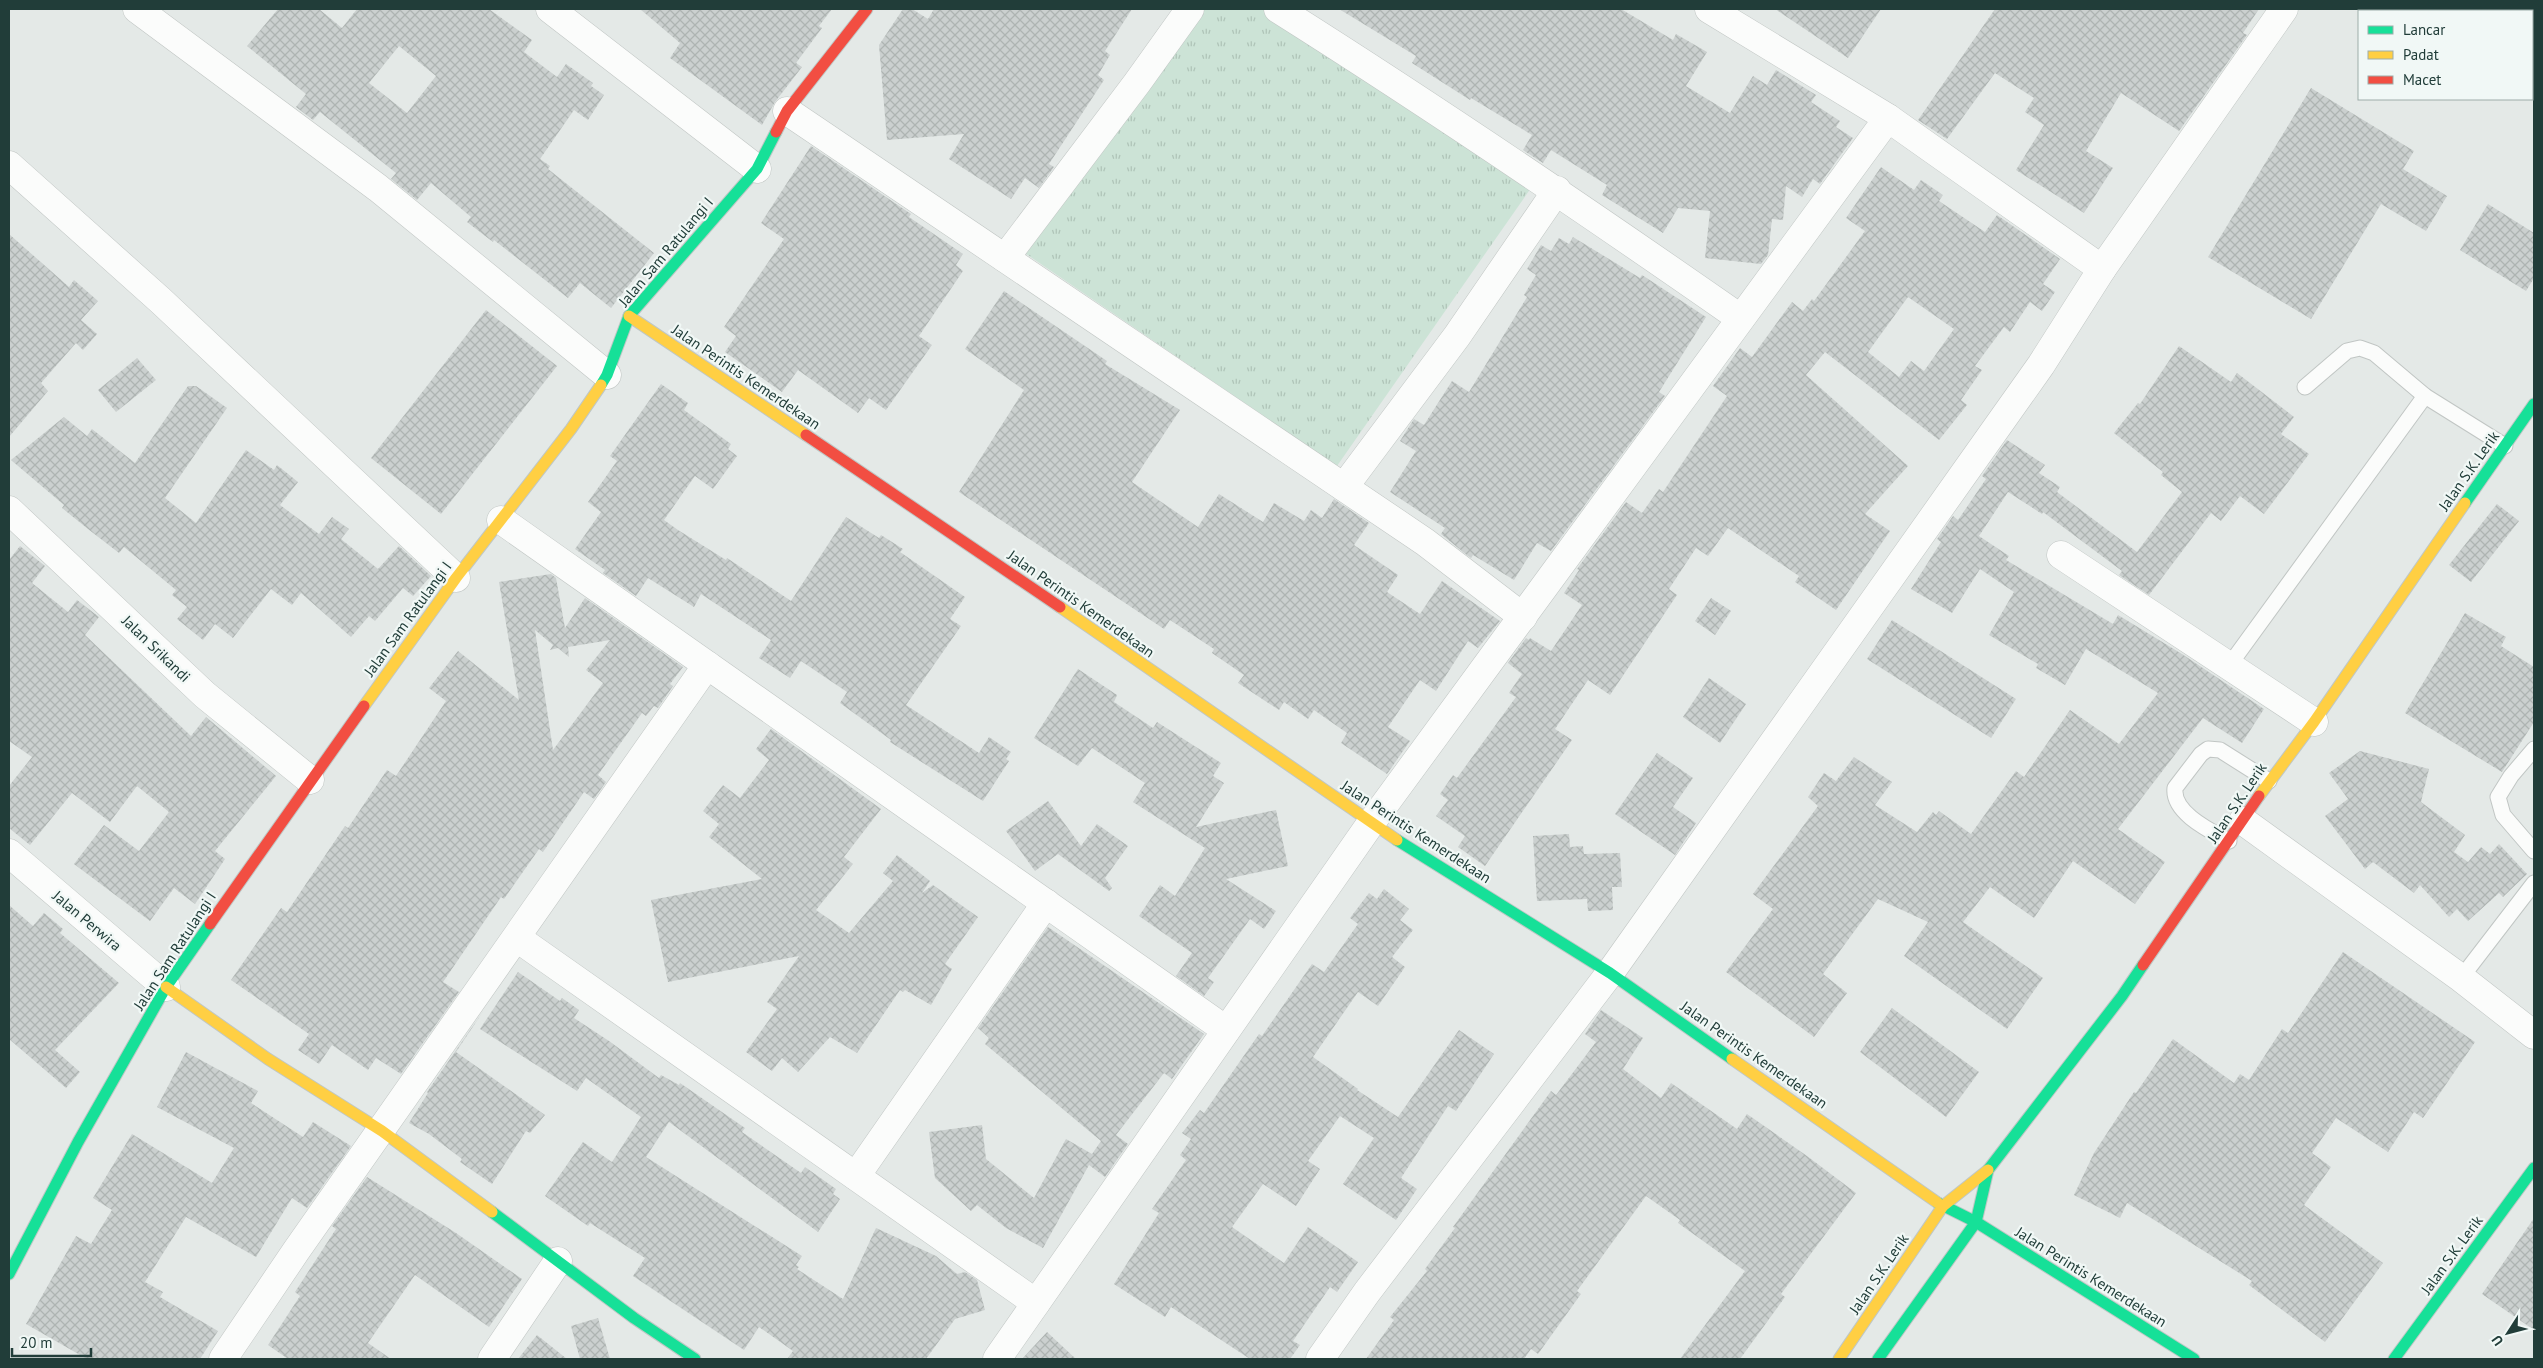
<svg xmlns="http://www.w3.org/2000/svg" width="2543" height="1368" viewBox="0 0 2543 1368" font-family="'PT Sans',sans-serif">
<style>
.grass{fill:url(#grass-tufts)}
.building{fill:url(#building-cross-hatch);fill-rule:evenodd}
.lines{fill:none;stroke-linecap:round;stroke-linejoin:round}
.lane-casing{stroke:#c1c6c4;stroke-width:17}
.street-casing{stroke:#c1c6c4;stroke-width:29}
.fast-casing{stroke:#bfc7c5;stroke-width:13}
.slow-casing{stroke:#bfc7c5;stroke-width:13}
.jam-casing{stroke:#bfc7c5;stroke-width:13}
.lane{stroke:#fbfcfb;stroke-width:15}
.street{stroke:#fbfcfb;stroke-width:28}
.fast{stroke:#16e098;stroke-width:11}
.slow{stroke:#ffcf43;stroke-width:11}
.jam{stroke:#f24e42;stroke-width:11}
.labels{text-anchor:middle;stroke-width:4.5;stroke-linejoin:round;paint-order:stroke}
.street-label{font-size:15px;fill:#213d39;stroke:#f1f8f6}
</style>
<defs>
<pattern id="grass-tufts" width="24" height="20" patternUnits="userSpaceOnUse" patternTransform="scale(1.25)"><rect width="24" height="20" fill="#cce3d6"/><path d="M3 7l-1-3M5 7V3M7 7l1-3M15 17l-1-3M17 17v-4M19 17l1-3" fill="none" stroke="#afc4b8"/></pattern>
<pattern id="building-cross-hatch" width="8" height="8" patternUnits="userSpaceOnUse" patternTransform="scale(1.25)"><rect width="8" height="8" fill="#cbd0cf"/><path d="M0 0l8 8M0 8l8-8" fill="none" stroke="#aeb4b2"/></pattern>
</defs>
<rect width="100%" height="100%" fill="#e4e9e7"/>
<!-- grass -->
<polygon class="grass" points="1179,9 1270,9 1538,178 1337,466 1016,247"/>
<!-- building -->
<g class="building">
<path d="M278 9H319L342 28 357 9H489L532 40 524 52 557 77 566 64 593 83 591 86 604 95 588 120 574 110 540 159 550 166 548 169 654 253 611 308 580 283 568 298 494 240 493 242 467 222 471 217 431 183 417 200 391 179 396 173 320 112 313 120 296 107 306 94 247 46ZM399 46 436 76 407 113 369 83Z"/>
<polygon points="640,9 832,9 819,26 822,28 796,63 802,67 775,102 762,125 670,58 680,43"/>
<polygon points="903,9 912,9 928,19 934,9 1132,9 1105,51 1110,55 1098,75 1104,80 1049,164 1054,167 1039,188 1025,178 1011,199 949,159 964,134 887,140 879,45"/>
<polygon points="1339,9 1621,9 1673,40 1676,34 1707,52 1686,86 1730,113 1753,76 1767,85 1776,70 1816,95 1811,102 1840,121 1836,127 1853,138 1820,184 1813,179 1802,197 1786,186 1783,220 1772,219 1768,255 1761,264 1705,258 1710,211 1678,208 1663,233 1602,195 1607,185 1551,150 1543,163 1523,150 1532,135 1471,98 1470,100 1412,63 1416,56"/>
<polygon points="1775,9 1881,9 1848,58"/>
<polygon points="1995,9 2259,9 2243,33 2247,35 2179,131 2121,93 2086,151 2113,168 2084,213 2016,170 2044,125 2025,112 2034,98 1995,73 1947,139 1918,120"/>
<polygon points="2311,88 2414,151 2403,169 2447,196 2426,231 2381,204 2311,319 2208,257"/>
<polygon points="811,146 911,214 909,217 963,254 956,265 963,271 919,336 932,345 886,410 869,398 858,413 798,370 782,392 725,352 736,336 724,327 784,239 761,223"/>
<path d="M1881 167 1914 190 1921 180 1943 195 1939 201 1985 232 1997 215 2060 259 2043 284 2055 292 2042 311 2030 302 2010 332 2004 327 1975 366 1982 370 1961 400 1967 405 1939 440 1825 352 1806 375 1908 466 1865 514 1890 531 1836 610 1795 582 1799 576 1728 528 1708 556 1696 548 1669 589 1677 595 1610 695 1588 680 1555 729 1572 740 1485 866 1458 847 1465 836 1436 816 1448 800 1440 794 1453 775 1457 778 1516 697 1509 693 1522 674 1508 663 1526 638 1529 640 1530 638 1551 651 1582 605 1564 593 1579 570 1577 569 1626 502 1642 513 1659 489 1663 492 1727 396 1713 386 1740 348 1752 357 1792 302 1803 311 1812 299 1814 301 1865 231 1846 218ZM1908 297 1954 329 1924 371 1911 361 1899 377 1868 352Z"/>
<polygon points="2488,204 2534,233 2534,278 2526,291 2460,250"/>
<polygon points="9,234 69,287 74,280 98,301 81,320 97,334 83,350 76,343 41,383 48,391 9,437"/>
<polygon points="1573,237 1640,278 1642,275 1706,317 1659,392 1665,396 1662,400 1551,551 1537,543 1514,580 1473,555 1471,558 1468,556 1441,534 1445,528 1390,492 1416,451 1400,441 1412,422 1414,419 1424,425 1452,381 1469,392 1527,297 1524,295 1536,275 1527,269 1541,245 1551,251 1559,238 1569,244"/>
<polygon points="1004,291 1107,361 1105,364 1180,410 1132,482 1198,527 1219,494 1263,522 1274,503 1304,521 1311,510 1322,518 1334,499 1369,523 1354,545 1398,575 1387,592 1420,614 1442,581 1500,621 1478,648 1468,641 1436,691 1420,680 1388,727 1410,741 1387,774 1341,743 1347,733 1314,710 1308,719 1284,702 1279,710 1238,683 1244,675 1212,653 1214,649 1170,620 1164,629 959,492 1024,390 965,349"/>
<polygon points="486,310 557,366 441,514 371,458"/>
<polygon points="2179,346 2231,382 2237,373 2294,417 2281,434 2309,454 2264,514 2240,496 2221,521 2211,513 2149,595 2119,575 2122,571 2043,512 2042,514 2008,492 1979,536 2009,556 2006,560 2113,624 2118,615 2182,654 2264,709 2242,743 2203,718 2118,829 2165,862 2135,904 2073,861 2034,918 1990,887 1963,922 2043,978 2007,1029 1904,956 1928,922 1878,899 1823,974 1847,993 1814,1037 1726,972 1773,909 1753,894 1818,806 1808,797 1824,773 1836,781 1854,757 1892,782 1875,805 1917,832 1933,812 1936,815 1939,811 1971,834 2016,771 2024,777 2070,710 2119,744 2158,693 2086,649 2065,685 2036,668 2038,664 1989,635 2014,592 1980,569 1952,613 1911,589 1941,542 1937,539 1953,516 1958,520 1986,479 1982,476 2007,440 2045,465 2039,473 2060,487 2057,492 2137,552 2182,492 2161,475 2163,472 2114,433 2138,403 2140,404"/>
<polygon points="137,358 156,380 116,412 98,390"/>
<polygon points="661,384 688,403 684,410 731,444 728,449 737,456 713,489 695,476 664,520 678,530 726,560 727,558 791,601 846,517 879,538 881,535 903,549 900,552 965,597 950,619 961,626 906,705 979,753 989,737 1011,752 1006,759 1009,761 983,801 890,742 891,740 840,703 847,692 801,661 790,678 759,658 771,640 701,594 694,607 648,578 636,596 603,573 605,570 575,549 601,512 588,502 617,461 610,456"/>
<polygon points="188,386 196,386 227,408 165,498 196,523 246,450 274,470 277,465 298,482 280,505 319,534 332,517 349,529 341,539 378,569 399,546 431,576 413,596 403,588 375,621 369,616 351,637 301,593 292,605 271,589 233,638 215,624 203,640 177,619 187,607 172,595 176,590 124,547 119,553 88,529 62,508 64,505 11,460 64,417 87,436 92,429 135,463"/>
<polygon points="2497,504 2519,521 2471,582 2449,565"/>
<polygon points="20,546 45,566 32,583 68,612 77,600 99,617 85,635 191,736 206,717 276,776 215,851 225,859 195,904 174,888 150,921 74,864 104,825 139,851 169,812 137,786 110,822 72,793 30,845 9,828 9,786 32,757 9,741 9,560"/>
<path d="M551 574 556 578 565 628 585 598 683 667 670 684 673 686 658 708 654 706 646 716 642 713 598 775 606 782 594 799 584 792 543 852 539 849 504 899 501 897 443 982 459 992 401 1074 376 1058 368 1070 332 1045 319 1064 298 1050 309 1034 231 980 281 908 287 912 345 826 348 828 387 770 396 776 446 701 429 688 458 651 519 700 499 582ZM535 630 553 645 550 650 558 648 569 657 568 647 610 640 586 670 603 683 553 750Z"/>
<polygon points="1711,598 1731,611 1715,635 1695,621"/>
<polygon points="2465,613 2506,637 2501,646 2534,667 2534,722 2502,772 2405,713"/>
<polygon points="1892,620 2016,699 1991,738 1867,659"/>
<polygon points="1078,669 1117,695 1114,702 1153,728 1157,722 1221,763 1213,776 1224,783 1196,827 1276,810 1288,866 1226,879 1276,911 1264,929 1250,919 1208,978 1214,982 1204,996 1176,976 1192,953 1139,916 1160,885 1175,896 1205,848 1133,802 1145,783 1092,748 1078,766 1034,738"/>
<polygon points="1709,678 1746,704 1720,743 1683,717"/>
<polygon points="771,729 881,809 844,857 853,864 816,910 849,933 893,881 883,873 897,855 930,881 922,893 933,885 978,917 945,964 952,969 931,1005 905,990 903,992 900,990 857,1053 830,1037 798,1072 782,1058 772,1071 746,1052 777,1009 767,1002 799,956 668,982 651,900 762,879 709,837 719,824 703,811 723,785 740,798 769,760 756,749"/>
<polygon points="2360,751 2429,769 2421,802 2465,835 2454,852 2468,862 2481,847 2490,854 2499,844 2527,874 2503,897 2499,893 2468,921 2457,909 2449,917 2420,885 2414,893 2373,862 2365,869 2325,816 2348,799 2329,773"/>
<polygon points="1657,753 1693,778 1673,807 1696,823 1675,855 1615,814"/>
<polygon points="1048,801 1081,846 1097,824 1128,846 1105,878 1112,888 1109,891 1058,854 1035,871 1006,831"/>
<polygon points="1569,834 1570,847 1583,846 1584,854 1620,853 1622,887 1612,887 1613,910 1588,911 1587,899 1537,901 1533,836"/>
<polygon points="1384,889 1409,909 1400,920 1413,930 1392,957 1405,967 1378,1006 1358,992 1313,1057 1358,1089 1357,1090 1398,1117 1459,1030 1494,1054 1456,1111 1448,1106 1401,1178 1417,1189 1396,1220 1343,1184 1374,1138 1340,1116 1308,1161 1320,1169 1296,1206 1263,1184 1232,1227 1284,1263 1308,1227 1358,1262 1337,1292 1330,1287 1293,1341 1300,1345 1290,1359 1250,1359 1171,1307 1165,1317 1114,1284 1159,1213 1152,1209 1186,1160 1180,1155 1191,1139 1182,1133 1200,1110 1204,1113 1259,1034 1262,1036 1312,964 1324,972 1358,924 1350,918 1369,893 1377,899"/>
<polygon points="9,905 33,926 44,913 63,929 60,933 119,983 55,1050 80,1072 66,1088 9,1039"/>
<polygon points="1048,927 1204,1034 1172,1079 1164,1073 1116,1135 1128,1144 1105,1177 1089,1165 1043,1248 1006,1228 977,1205 971,1211 935,1178 929,1132 982,1125 986,1159 1034,1198 1066,1139 1092,1154 1101,1141 985,1044 989,1038 978,1028"/>
<polygon points="2343,952 2475,1042 2423,1118 2414,1112 2388,1152 2336,1118 2312,1153 2331,1167 2304,1205 2383,1263 2325,1342 2249,1285 2252,1281 2127,1203 2120,1218 2074,1195 2094,1153 2134,1092 2136,1093 2173,1039 2234,1083 2240,1074 2249,1080 2282,1029 2288,1033"/>
<polygon points="518,972 560,1001 562,998 579,1010 574,1018 609,1041 659,1078 661,1075 679,1085 680,1083 745,1128 742,1132 801,1173 805,1167 836,1189 833,1194 840,1199 818,1232 669,1122 646,1157 802,1256 796,1265 799,1267 797,1269 843,1299 876,1228 936,1256 957,1274 965,1272 977,1280 985,1310 955,1319 926,1359 787,1359 793,1351 759,1327 744,1350 633,1276 645,1258 590,1223 588,1226 545,1196 583,1142 612,1162 641,1117 586,1078 577,1091 480,1029"/>
<polygon points="1892,1008 1979,1072 1946,1117 1860,1052"/>
<polygon points="484,1010 456,1052 545,1115 530,1133 526,1131 492,1184 460,1162 462,1159 429,1134 409,1123 428,1093 427,1092"/>
<polygon points="1601,1010 1643,1038 1623,1069 1661,1098 1671,1083 1737,1129 1747,1114 1807,1156 1856,1193 1781,1294 1785,1297 1740,1359 1680,1359 1745,1271 1678,1223 1680,1220 1646,1196 1577,1291 1581,1294 1538,1354 1531,1349 1524,1359 1366,1359 1394,1320 1390,1317 1427,1271 1425,1269 1455,1228 1453,1227 1551,1091 1556,1095 1596,1042 1585,1034"/>
<polygon points="186,1052 258,1091 251,1103 303,1137 313,1122 351,1146 307,1208 292,1198 256,1257 186,1217 145,1282 163,1292 160,1297 218,1331 200,1359 87,1359 26,1324 76,1236 91,1244 112,1210 93,1198 132,1134 212,1183 234,1148 157,1107"/>
<polygon points="367,1177 456,1233 522,1279 489,1327 415,1275 368,1343 391,1359 288,1359 268,1345 300,1296 295,1292 336,1229 332,1226"/>
<polygon points="2534,1218 2534,1330 2482,1294"/>
<polygon points="598,1318 610,1359 580,1359 571,1326"/>
<polygon points="1047,1332 1076,1359 1022,1359"/>
<polygon points="537,1335 567,1359 518,1359"/>
</g>
<g class="lines">
<defs>
<g id="lane">
<polyline points="2305,387 2347,351 2360,348 2374,353 2425,396 2505,446"/>
<polyline points="2228,667 2425,396"/>
<polyline points="2534,749 2511,776 2498,797 2503,815 2534,851"/>
<path d="M2229 841C2211 831 2172 813 2175 788L2201 754 2208 749 2220 750 2269 781"/>
<polyline points="2461,978 2534,883"/>
</g>
<g id="street">
<polyline points="137,9 378,188 607,375"/>
<polyline points="550,9 757,169"/>
<path d="M1278 9C1435 108 1588 212 1740 318"/>
<polyline points="787,111 1425,542 1523,617"/>
<polyline points="9,165 160,300 456,578"/>
<polyline points="1005,258 1137,83 1190,9"/>
<polyline points="2102,269 2284,9"/>
<polyline points="1344,487 1457,336 1557,190"/>
<polyline points="9,510 205,695 310,780"/>
<polyline points="501,520 1226,1030"/>
<polyline points="2061,555 2314,722"/>
<polyline points="2243,821 2461,978 2534,1035"/>
<polyline points="9,853 166,987"/>
<polyline points="517,938 1036,1303"/>
<polyline points="856,1176 1046,903"/>
<polyline points="223,1359 296,1251 707,665"/>
<polyline points="492,1359 558,1261"/>
<polyline points="997,1359 1371,823 1888,118 1709,9"/>
<polyline points="1320,1359 1367,1292 1610,973 2041,365 2102,269 1888,118"/>
</g>
<g id="fast">
<polyline points="2532,88 2534,89"/>
<polyline points="601,385 607,375 629,316 757,169 776,132"/>
<polyline points="2465,503 2534,404"/>
<polyline points="1397,840 1610,973 1732,1059"/>
<polyline points="1938,1203 1976,1222 2194,1359"/>
<polyline points="492,1212 634,1318 695,1359"/>
<polyline points="9,1274 78,1142 166,987 210,924"/>
<polyline points="1878,1359 1976,1222 1988,1170 2122,996 2143,965"/>
<polyline points="2394,1359 2534,1168"/>
</g>
<g id="slow">
<polyline points="2408,9 2412,11"/>
<polyline points="629,316 806,435"/>
<polyline points="1060,607 1397,840"/>
<polyline points="364,706 456,578 571,429 601,385"/>
<polyline points="2259,796 2314,722 2465,503"/>
<polyline points="166,987 268,1059 382,1131 492,1212"/>
<polyline points="1732,1059 1938,1203"/>
<polyline points="1839,1359 1943,1206 1988,1170"/>
</g>
<g id="jam">
<polyline points="776,132 787,111 867,9"/>
<polyline points="806,435 1060,607"/>
<polyline points="210,924 364,706"/>
<polyline points="2143,965 2259,796"/>
</g>
</defs>
<!-- lane casing -->
<use href="#lane" class="lane-casing"/>
<!-- street casing -->
<use href="#street" class="street-casing"/>
<!-- fast casing -->
<use href="#fast" class="fast-casing"/>
<!-- slow casing -->
<use href="#slow" class="slow-casing"/>
<!-- jam casing -->
<use href="#jam" class="jam-casing"/>
<!-- lane -->
<use href="#lane" class="lane"/>
<!-- street -->
<use href="#street" class="street"/>
<!-- fast -->
<use href="#fast" class="fast"/>
<!-- slow -->
<use href="#slow" class="slow"/>
<!-- jam -->
<use href="#jam" class="jam"/>
</g>
<g class="labels">
<!-- street labels -->
<g class="street-label">
<text transform="translate(666 252) rotate(-50)" y="5">Jalan Sam Ratulangi I</text>
<text transform="translate(746 377) rotate(34)" y="5">Jalan Perintis Kemerdekaan</text>
<text transform="translate(2469 471) rotate(-55)" y="5">Jalan S.K. Lerik</text>
<text transform="translate(1081 604) rotate(35)" y="5">Jalan Perintis Kemerdekaan</text>
<text transform="translate(408 619) rotate(-54)" y="5">Jalan Sam Ratulangi I</text>
<text transform="translate(156 649) rotate(44)" y="5">Jalan Srikandi</text>
<text transform="translate(2237 803) rotate(-56)" y="5">Jalan S.K. Lerik</text>
<text transform="translate(1416 832) rotate(33)" y="5">Jalan Perintis Kemerdekaan</text>
<text transform="translate(87 921) rotate(40)" y="5">Jalan Perwira</text>
<text transform="translate(175 951) rotate(-57)" y="5">Jalan Sam Ratulangi I</text>
<text transform="translate(1754 1055) rotate(35)" y="5">Jalan Perintis Kemerdekaan</text>
<text transform="translate(2452 1255) rotate(-54)" y="5">Jalan S.K. Lerik</text>
<text transform="translate(1879 1274) rotate(-56)" y="5">Jalan S.K. Lerik</text>
<text transform="translate(2091 1277) rotate(32)" y="5">Jalan Perintis Kemerdekaan</text>
</g>
</g>
<!-- border -->
<rect width="2543" height="1368" fill="none" stroke="#213d39" stroke-width="20"/>
<!-- legend -->
<rect x="2358" y="10" width="175" height="90" fill="#f1f8f6" stroke="#9eadaa"/>
<rect x="2368" y="26" width="25" height="8" fill="#16e098" stroke="#9eadaa"/>
<text x="2403" y="35" font-size="15" fill="#213d39">Lancar</text>
<rect x="2368" y="51" width="25" height="8" fill="#ffcf43" stroke="#9eadaa"/>
<text x="2403" y="60" font-size="15" fill="#213d39">Padat</text>
<rect x="2368" y="76" width="25" height="8" fill="#f24e42" stroke="#9eadaa"/>
<text x="2403" y="85" font-size="15" fill="#213d39">Macet</text>
<!-- north arrow -->
<g transform="translate(2508 1333) rotate(234)" stroke="#f1f8f6" stroke-width="4" paint-order="stroke">
<path d="M0-4L9 19L0 12L-9 19Z" fill="#213d39"/>
<text y="-8" font-size="14" font-weight="bold" text-anchor="middle" fill="#213d39">U</text>
</g>
<!-- scale -->
<path d="M12 1348v8h79v-8" fill="none" stroke="#213d39" stroke-width="2.5"/>
<text x="20" y="1348" font-size="15" fill="#213d39" stroke="#f1f8f6" stroke-width="4" paint-order="stroke">20 m</text>
</svg>
